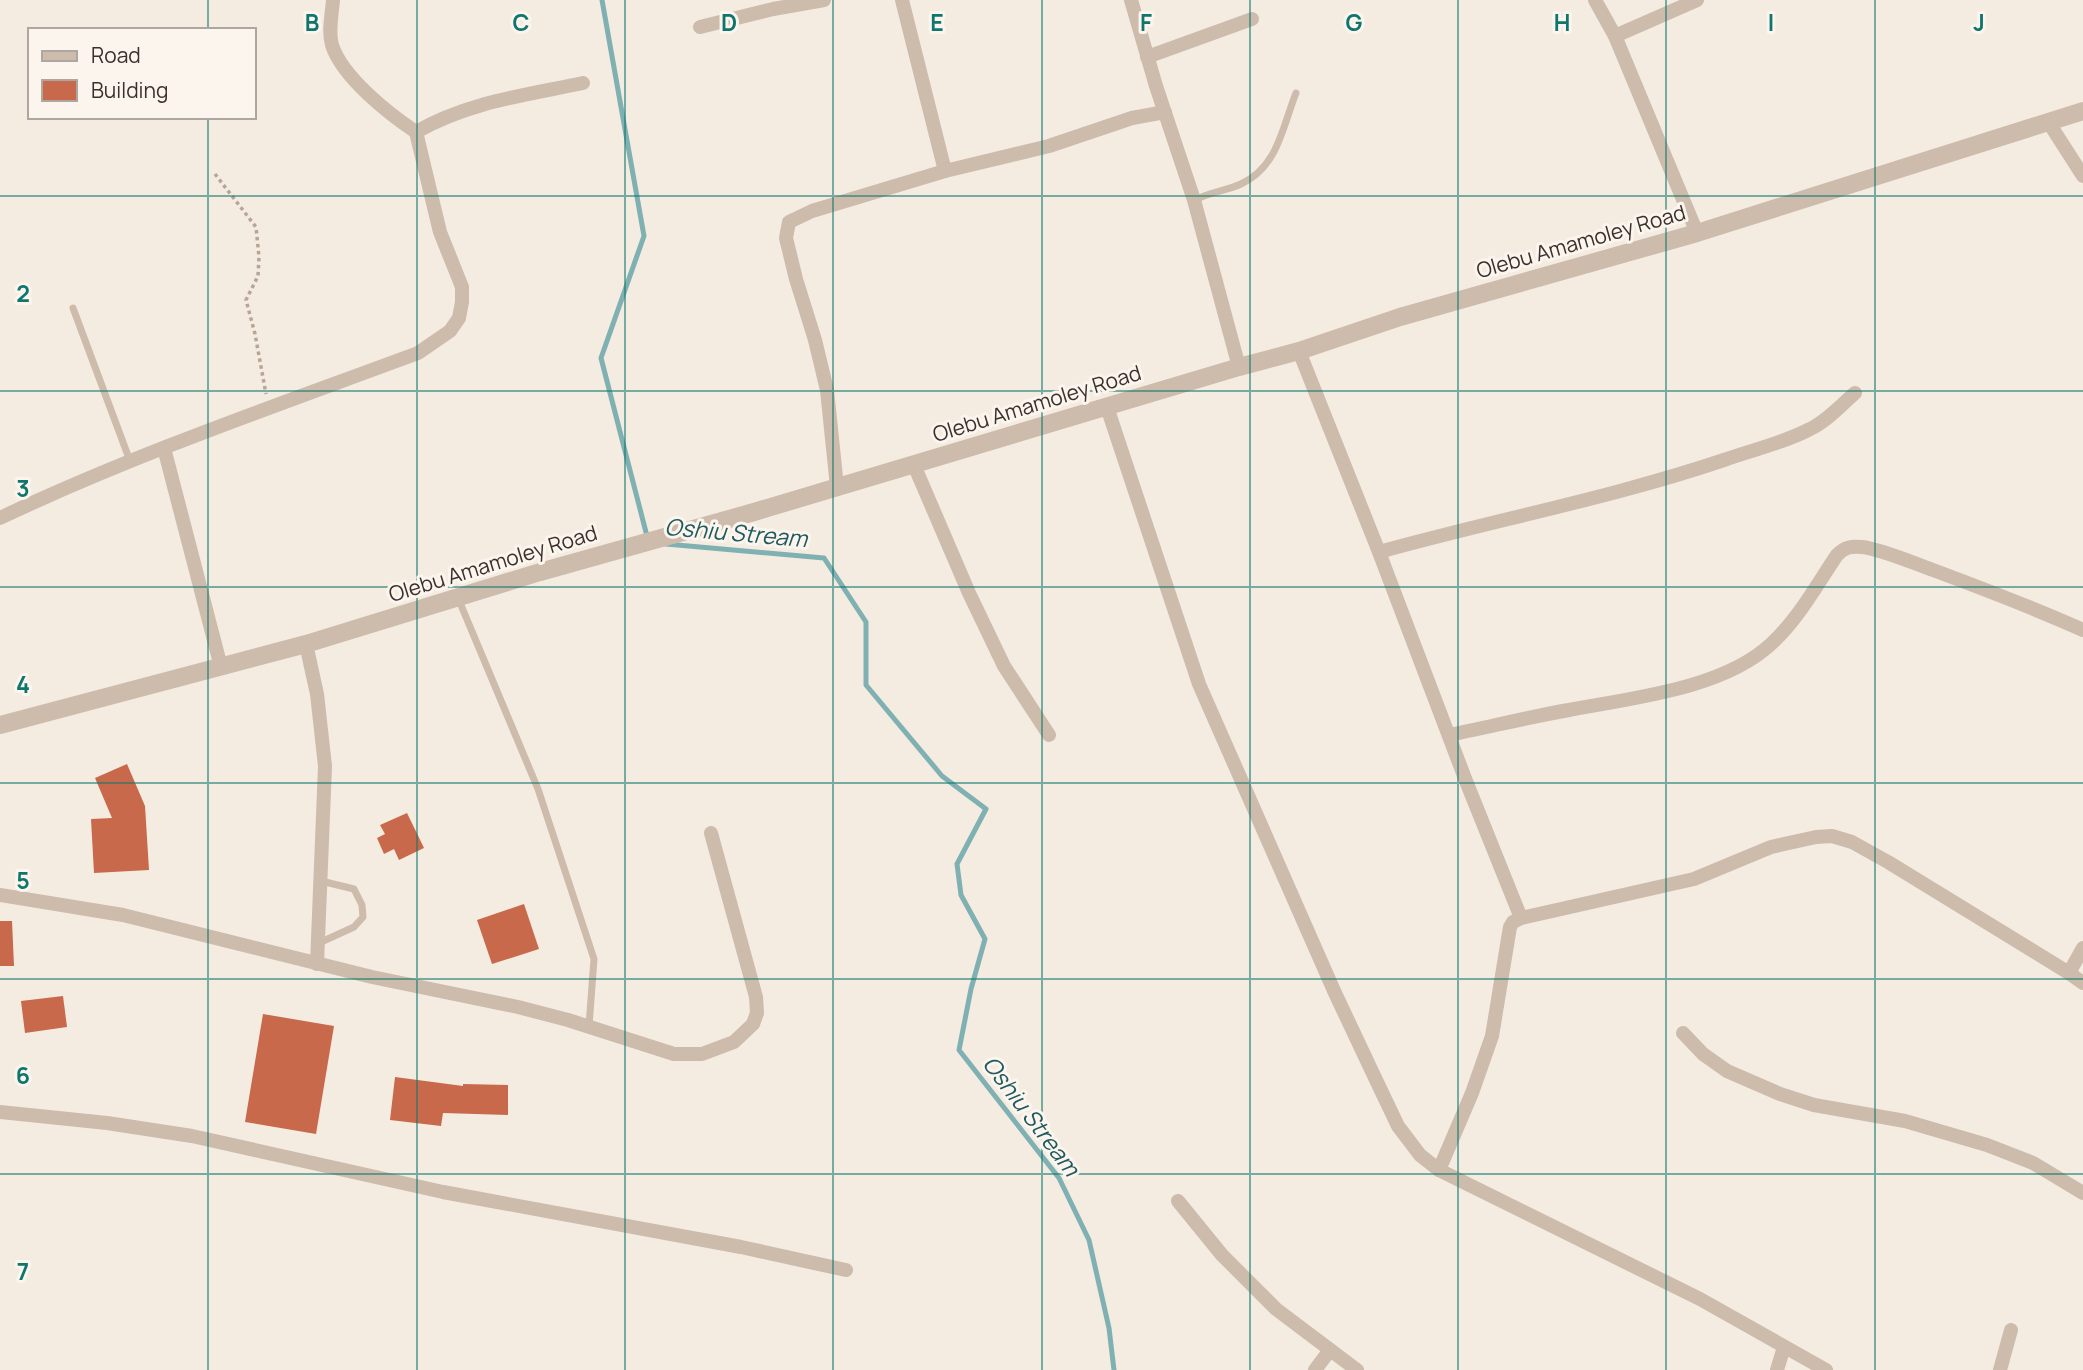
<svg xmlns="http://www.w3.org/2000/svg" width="2083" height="1370" viewBox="0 0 2083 1370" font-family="Manrope,sans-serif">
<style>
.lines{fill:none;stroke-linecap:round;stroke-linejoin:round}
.stream{stroke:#7fb0b2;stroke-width:5}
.building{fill:#c8694b}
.path{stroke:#b9a596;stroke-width:3.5;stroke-dasharray:3.5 3.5;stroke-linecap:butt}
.service{stroke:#cdbbac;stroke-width:7}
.minor{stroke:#cdbbac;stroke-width:14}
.tertiary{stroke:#cdbbac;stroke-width:18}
.grid{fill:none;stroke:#0f766e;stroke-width:2;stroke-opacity:0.55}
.labels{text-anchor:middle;stroke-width:6;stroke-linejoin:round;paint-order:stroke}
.street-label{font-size:21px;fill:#3b302b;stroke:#fbf5ee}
.water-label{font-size:23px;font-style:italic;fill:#1f5a5e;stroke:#fbf5ee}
.grid-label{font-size:23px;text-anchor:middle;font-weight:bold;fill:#0f766e;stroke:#fbf5ee;stroke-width:6;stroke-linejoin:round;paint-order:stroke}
</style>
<rect width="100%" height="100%" fill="#f4ebe1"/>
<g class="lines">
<!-- stream -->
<g class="stream">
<polyline points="602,0 644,236 601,358 648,540"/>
<polyline points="666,544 824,558 866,622 866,685 942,776 986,809 957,864 961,895 985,939 971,989 959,1050 1059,1178 1089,1240 1109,1328 1114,1370"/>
</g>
</g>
<!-- building -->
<g class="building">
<polygon points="127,764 145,806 149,870 94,873 91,819 112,818 95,778"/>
<polygon points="407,813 424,848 399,860 394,849 384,854 377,838 385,834 380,825"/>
<polygon points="524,904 539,949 492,964 477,920"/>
<polygon points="0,921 12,921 14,966 0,966"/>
<polygon points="63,996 67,1027 25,1033 21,1001"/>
<polygon points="263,1014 334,1026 316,1134 245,1122"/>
<polygon points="395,1077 463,1086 463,1084 508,1085 508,1115 443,1113 441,1126 390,1120"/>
</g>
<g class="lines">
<!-- path -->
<polyline class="path" points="215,174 256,227 259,257 258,276 246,300 255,334 266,394"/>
<!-- service -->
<g class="service">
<path d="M1195 200C1209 192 1226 191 1241 184 1278 167 1282 128 1296 93"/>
<polyline points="73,308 130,461"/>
<polyline points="458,598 538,789 594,959 589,1026"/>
<polyline points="319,943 354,927 363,917 362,905 354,889 321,881"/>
</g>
<!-- minor -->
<g class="minor">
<polyline points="902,0 945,171"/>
<polyline points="1131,0 1156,86 1194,200 1239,367"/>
<polyline points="1595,0 1615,36 1697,233"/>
<polyline points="700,27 773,9 824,0"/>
<polyline points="1615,36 1697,0"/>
<polyline points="1147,57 1252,19"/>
<polyline points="2049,123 2083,176"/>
<path d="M416 132C468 102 526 95 583 83"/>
<polyline points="1299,351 1379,552 1466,781 1521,918"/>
<polyline points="1107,407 1199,684 1335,993 1377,1082 1398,1126 1420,1155 1439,1170 1700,1299 1826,1370"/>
<polyline points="164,448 221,667"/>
<polyline points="914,465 969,593 1004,666 1049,735"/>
<polyline points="837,487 827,390 815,340 796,279 786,238 789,222 812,211 945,171 1049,146 1132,118 1165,112"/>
<path d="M0 518C135 454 278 405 418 353L450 331 459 318 462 302V287L440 232 416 132C389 114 342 77 332 45 328 31 332 14 333 0"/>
<path d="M1379 552C1494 520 1611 498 1724 460 1752 450 1784 443 1810 429 1827 421 1840 406 1855 393"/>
<polyline points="306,644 317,694 325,766 317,964"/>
<path d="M1449 735C1489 727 1529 717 1569 710 1631 698 1723 689 1771 644 1799 618 1816 586 1837 555 1845 547 1851 546 1862 547 1881 549 1913 563 1933 570 1984 589 2034 608 2083 630"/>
<polyline points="0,895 123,915 372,977 518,1007 568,1020 674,1054 702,1054 734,1042 753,1024 757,1013 756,997 711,833"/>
<polyline points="2069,973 2083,948"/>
<polyline points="1683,1033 1703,1054 1727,1071 1780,1094 1814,1105 1905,1121 1987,1145 2033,1163 2083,1193"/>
<polyline points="0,1112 107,1123 192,1136 443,1192 741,1247 846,1270"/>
<polyline points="1439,1170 1472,1093 1492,1036 1510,927 1513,922 1521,918 1694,879 1771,847 1816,837 1832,836 1852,842 1888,862 2069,973 2083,983"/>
<polyline points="1178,1201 1222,1255 1276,1309 1357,1370"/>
<polyline points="1315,1370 1330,1350"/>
<polyline points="1777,1370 1784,1347"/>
<polyline points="2000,1370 2011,1330"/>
</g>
<!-- tertiary -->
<polyline class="tertiary" points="0,725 306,644 540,572 754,512 1239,367 1299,351 1400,317 1697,233 2083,111"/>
</g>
<!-- grid -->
<path class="grid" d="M208 0V30M417 0V1370M625 0V1370M833 0V1370M1042 0V1370M1250 0V1370M1458 0V1370M1666 0V1370M1875 0V1370M208 117V1370M0 196H2083M0 391H2083M0 587H2083M0 783H2083M0 979H2083M0 1174H2083"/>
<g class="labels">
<!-- street labels -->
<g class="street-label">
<text transform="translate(1581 242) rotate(-16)" y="7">Olebu Amamoley Road</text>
<text transform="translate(1037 404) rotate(-17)" y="7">Olebu Amamoley Road</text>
<text transform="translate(493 564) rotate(-17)" y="7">Olebu Amamoley Road</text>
</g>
<!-- water labels -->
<g class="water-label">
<text transform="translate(736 533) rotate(5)" y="8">Oshiu Stream</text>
<text transform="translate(1031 1116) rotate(53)" y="8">Oshiu Stream</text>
</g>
</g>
<g class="grid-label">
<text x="312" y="31">B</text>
<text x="521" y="31">C</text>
<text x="729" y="31">D</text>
<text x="937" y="31">E</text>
<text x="1146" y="31">F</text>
<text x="1354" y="31">G</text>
<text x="1562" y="31">H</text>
<text x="1771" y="31">I</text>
<text x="1979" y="31">J</text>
<text x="23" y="302">2</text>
<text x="23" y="497">3</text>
<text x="23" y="693">4</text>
<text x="23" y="889">5</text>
<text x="23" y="1084">6</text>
<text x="23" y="1280">7</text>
</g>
<!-- legend -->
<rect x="28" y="28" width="228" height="91" fill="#fbf5ee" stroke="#aea6a0" stroke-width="2"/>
<rect x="42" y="51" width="35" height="10" fill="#cdbbac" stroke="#aea6a0" stroke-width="2"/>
<text x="91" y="63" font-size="21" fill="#3b302b">Road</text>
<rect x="42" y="80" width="35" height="21" fill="#c8694b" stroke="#aea6a0" stroke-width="2"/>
<text x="91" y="98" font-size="21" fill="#3b302b">Building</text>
</svg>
